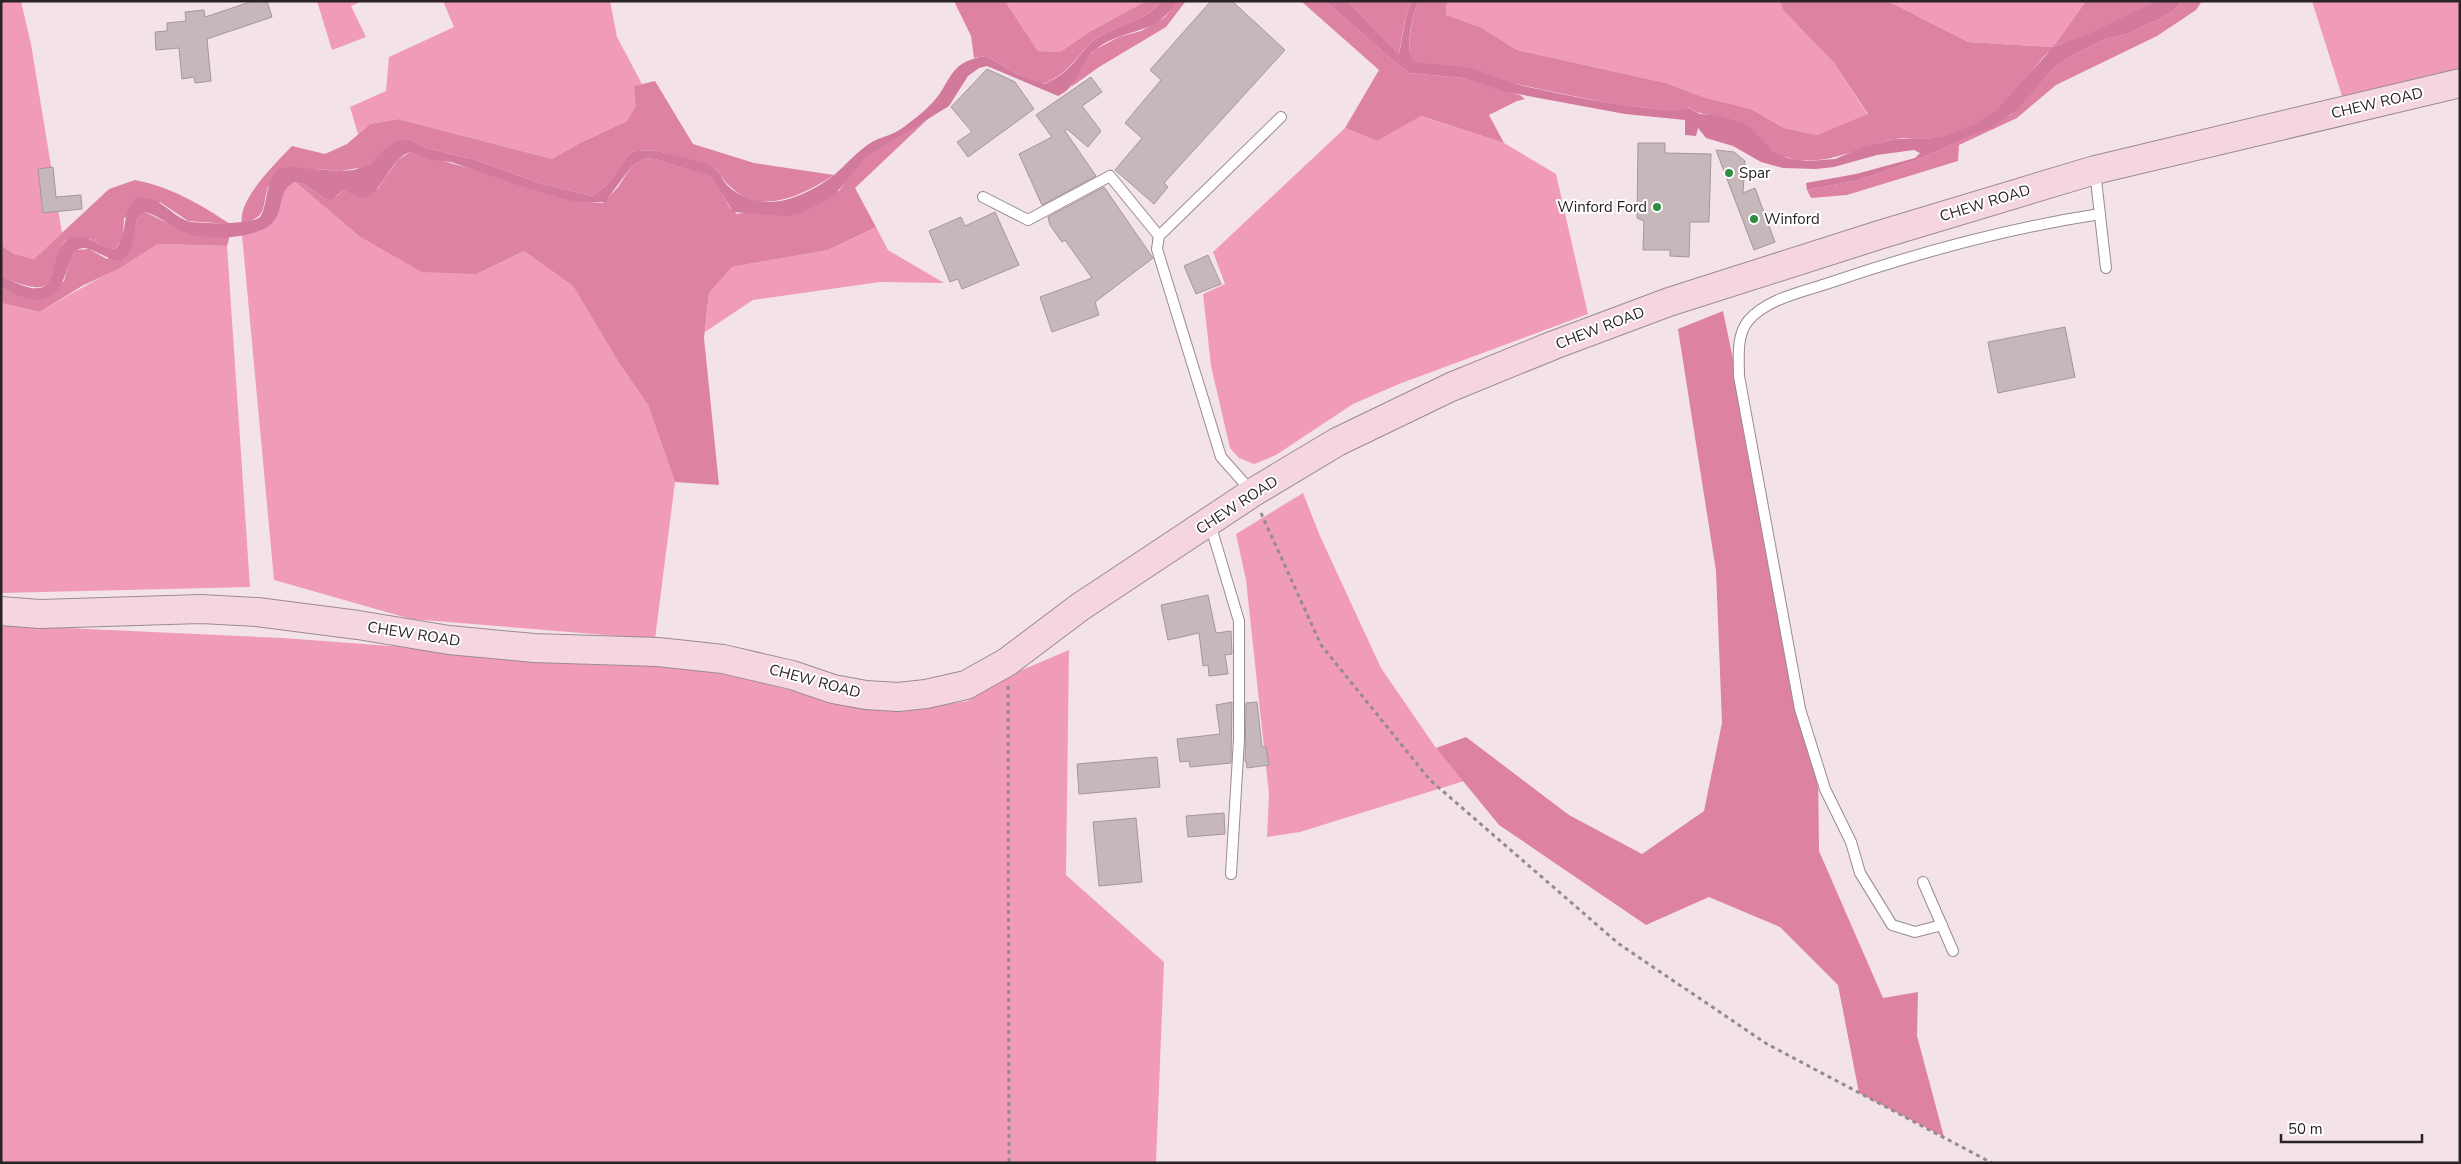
<svg xmlns="http://www.w3.org/2000/svg" width="2461" height="1164" viewBox="0 0 2461 1164" font-family="'Nunito Sans',sans-serif">
<style>
.green{fill:#f19bba}
.forest{fill:#dd82a3}
.water{fill:#d3799b}
.building{fill:#c6b7bb;stroke:#a5969b}
.lines{fill:none;stroke-linecap:round;stroke-linejoin:round}
.lane-casing{stroke:#9a8b90;stroke-width:12}
.secondary-casing{stroke:#9a8b90;stroke-width:30}
.path{stroke:#958a8e;stroke-width:3;stroke-dasharray:4 4;stroke-linecap:butt}
.lane{stroke:#fff;stroke-width:10}
.secondary{stroke:#f6d5e2;stroke-width:28}
.poi-dot{fill:#2e8e41;stroke:#fff;stroke-width:2}
.labels{text-anchor:middle;stroke-width:4;stroke-linejoin:round;paint-order:stroke}
.street-label{font-size:15px;fill:#292325;stroke:#fff}
.poi-label{font-size:15px;fill:#292325;stroke:#fff;text-anchor:start}
</style>
<rect width="100%" height="100%" fill="#f3e3e8"/>
<!-- green -->
<g class="green">
<polygon points="1,1 21,1 31,44 62,233 34,259 14,254 1,245"/>
<polygon points="317,1 362,1 351,6 366,37 332,50"/>
<polygon points="443,1 610,1 617,37 642,84 634,86 637,106 627,121 578,144 552,159 398,119 370,124 358,134 350,107 386,91 389,57 454,27"/>
<polygon points="1005,1 1146,1 1089,32 1060,52 1038,51"/>
<polygon points="1447,1 1780,1 1783,10 1834,63 1868,115 1817,135 1784,128 1751,109 1703,97 1666,83 1517,50 1480,27 1446,15"/>
<polygon points="1888,1 2086,1 2053,47 1968,42"/>
<polygon points="2312,1 2460,1 2460,73 2347,99 2342,96"/>
<polygon points="1420,116 1504,143 1556,174 1588,314 1399,384 1353,404 1276,455 1254,464 1239,458 1230,448 1211,366 1203,294 1225,284 1213,252 1345,128 1377,141"/>
<path d="M295 182 359 236 477 274 524 251 573 286 619 363 648 405 675 482 655 639 411 619 274 580 242 235C291 229 269 193 295 182Z"/>
<polygon points="876,227 888,250 944,283 880,282 753,300 705,332 709,293 732,267 828,250"/>
<path d="M158 244 227 246 250 587 1 593V303L40 312C79 288 119 269 158 244Z"/>
<polygon points="1303,493 1320,536 1381,668 1436,748 1464,781 1300,832 1267,837 1269,794 1246,580 1236,534"/>
<polygon points="1,625 283,638 431,649 482,658 598,665 676,666 740,676 828,701 902,711 968,701 1008,676 1069,650 1066,875 1164,962 1156,1163 1,1163"/>
</g>
<!-- forest -->
<g class="forest">
<path d="M954 1H1005L1038 51 1060 52 1089 32 1146 1H1162C1145 22 1124 22 1102 35 1078 49 1075 71 1043 84L1017 74 986 56 974 58 971 36Z"/>
<polygon points="1178,1 1186,1 1166,27 1099,67 1071,87 1084,60 1096,49 1119,37 1141,31 1165,17"/>
<polygon points="1301,1 1325,1 1397,64 1410,73 1462,78 1520,95 1525,99 1517,101 1489,115 1504,143 1421,116 1377,141 1345,128 1379,70"/>
<path d="M1347 1H1411C1404 18 1402 37 1399 54Z"/>
<path d="M1419 1H1447L1446 15 1480 27 1517 50 1666 83 1703 97 1751 109 1784 128 1817 135 1868 114 1834 63 1783 10 1780 1H1888L1968 42 2053 47 2086 1H2156C2130 15 2104 27 2078 39 2070 42 2059 43 2053 48 2034 63 2019 94 1998 110 1976 126 1952 137 1925 139 1915 140 1905 137 1895 139 1856 147 1826 169 1785 157 1765 151 1759 130 1741 123 1724 115 1703 118 1688 107 1663 121 1483 76 1446 67 1435 64 1423 64 1412 60 1406 48 1412 13 1419 1Z"/>
<polygon points="2183,1 2202,1 2196,10 2157,36 2056,85 2017,118 1959,145 1958,161 1847,195 1811,198 1807,190 1859,180 1919,159 1970,136 2012,114 2051,71 2069,57 2105,39 2127,34 2160,19 2173,11"/>
<path d="M655 81 693 144 754 163 834 175C792 202 748 220 716 169L658 151 637 150 628 155 606 186 592 196 539 183 475 160 426 148 413 141 392 143 380 157 365 167 340 171 317 169 268 187C261 210 268 216 242 224 237 200 276 163 292 146L325 154 347 144 370 124 398 119 552 159 578 144 627 121 636 106 634 86Z"/>
<polygon points="930,117 855,188 876,227 828,250 732,267 709,293 704,338 719,485 675,482 648,405 619,363 573,286 524,251 477,274 422,272 359,236 295,182 304,184 327,200 337,196 343,190 357,197 378,188 398,160 410,152 487,173 538,192 586,203 603,203 618,187 631,167 645,158 655,159 713,177 730,208 737,214 839,191 856,166 865,158"/>
<path d="M135 180C171 187 200 204 230 224L188 221 160 202 124 218 123 238 115 249 107 248 90 239 65 241C52 253 60 291 34 287 21 285 13 282 1 275V245L14 254 34 259 109 189Z"/>
<polygon points="145,212 190,234 230,235 227,246 158,244 118,269 82,286 40,312 1,303 1,288 33,300 64,281 70,259 77,250 89,249 107,259 134,232 137,219"/>
<polygon points="1723,311 1818,767 1819,851 1883,998 1918,992 1917,1036 1944,1137 1859,1093 1838,985 1780,927 1709,897 1646,925 1499,825 1436,748 1466,737 1569,815 1642,854 1704,811 1722,723 1716,571 1678,329"/>
</g>
<!-- water -->
<g class="water">
<path d="M1162 1H1178C1152 38 1127 26 1096 49 1082 59 1081 75 1070 87 1067 91 1062 94 1058 96L987 66 979 68 968 76 949 106 865 158 833 197 803 212 787 216 733 212 712 177 655 159 645 158 631 167 605 202 586 203 573 201 538 192 451 162 432 160 410 152C389 158 380 203 357 197 352 195 347 192 343 190L333 199 327 200 304 184 295 182C279 189 283 206 276 218 263 240 211 240 189 234 173 229 161 216 145 212L137 219 131 251 120 261C107 259 91 248 84 248 60 250 75 299 34 300 25 300 11 291 1 288V275C73 317 41 247 72 238 89 233 99 248 115 249 130 234 119 215 136 198 162 196 166 212 187 221 197 224 252 225 260 217 267 209 265 184 277 170L287 167 340 171 354 170 370 164 392 143 401 140 413 141 426 148 475 160 539 183 592 196 606 186 628 155 637 150 658 151 710 165C719 170 721 178 727 185 734 193 750 200 761 201 785 206 816 189 834 175 847 164 857 151 872 142 879 138 888 136 896 132 902 129 925 111 929 106 953 84 945 62 986 56L1017 74 1044 84C1076 71 1078 49 1102 35 1124 22 1145 22 1162 1Z"/>
<path d="M1325 1H1347L1399 54C1403 36 1404 18 1411 1H1419C1412 13 1405 48 1413 60 1431 66 1450 64 1469 68 1486 73 1502 80 1520 85 1544 91 1673 118 1687 107L1700 114 1721 116 1743 123 1751 128 1773 151 1787 158 1807 161 1835 159 1863 147 1895 139H1926L1944 136 1973 125 1997 110 2053 47 2088 34 2156 1H2183L2173 11 2160 19 2127 34 2105 39 2069 57 2051 71 2016 111 1993 126 1919 159 1859 180 1807 190 1806 183 1856 174 1915 158 1920 153 1914 150 1877 155 1834 167 1816 169 1783 168 1761 162 1733 146 1706 138 1698 128 1696 136 1685 135V120L1625 114 1507 92 1462 78 1410 73 1397 64Z"/>
</g>
<!-- building -->
<g class="building">
<polygon points="253,1 267,1 272,17 207,39 211,81 195,83 194,77 182,79 179,48 156,50 155,32 167,31 167,23 186,21 185,12 204,10 205,17"/>
<polygon points="1211,1 1232,1 1285,50 1164,183 1168,187 1154,204 1115,170 1142,138 1125,123 1161,80 1150,70"/>
<polygon points="987,69 1015,82 1034,109 968,157 957,142 972,132 951,107"/>
<polygon points="1091,77 1102,92 1082,106 1101,131 1088,147 1067,129 1065,131 1096,176 1042,205 1019,154 1052,137 1036,115"/>
<polygon points="1638,143 1665,143 1665,153 1711,154 1709,222 1690,222 1689,257 1670,256 1670,250 1643,250 1644,221 1637,218"/>
<polygon points="1716,150 1734,152 1745,161 1743,193 1755,188 1775,242 1754,250"/>
<polygon points="53,167 56,197 81,195 82,209 43,213 38,169"/>
<polygon points="1104,187 1153,258 1095,302 1099,315 1052,332 1040,297 1092,278 1065,240 1062,242 1050,225 1048,217"/>
<polygon points="995,212 1019,265 962,289 958,279 950,282 929,231 961,217 965,226"/>
<polygon points="1208,255 1221,284 1196,294 1184,266"/>
<polygon points="2065,327 2075,377 1998,393 1988,342"/>
<polygon points="1208,595 1216,633 1231,631 1232,654 1225,655 1228,674 1209,676 1208,665 1203,666 1199,633 1168,640 1161,605"/>
<polygon points="1232,702 1231,763 1190,767 1189,761 1180,762 1177,739 1220,734 1216,705"/>
<polygon points="1257,702 1262,747 1266,747 1269,765 1247,768 1246,761 1245,761 1246,703"/>
<polygon points="1157,757 1160,787 1079,794 1077,764"/>
<polygon points="1224,813 1225,834 1188,837 1186,816"/>
<polygon points="1136,818 1142,882 1099,886 1093,822"/>
</g>
<g class="lines">
<defs>
<g id="lane">
<polyline points="2095,171 2106,268"/>
<polyline points="983,197 1028,220 1110,176 1159,236"/>
<polyline points="1252,492 1221,457 1157,249 1159,236 1281,117"/>
<polyline points="1210,524 1239,621 1239,739 1231,874"/>
<polyline points="1923,882 1953,951"/>
<path d="M1942 925 1915 932 1892 925 1860 873 1851 842 1825 789 1800 709 1739 376C1739 359 1736 336 1748 321 1766 299 1802 292 1829 283 1917 253 2008 228 2100 214"/>
</g>
<polyline id="secondary" points="1,611 40,614 201,609 257,612 358,625 449,640 534,648 658,652 723,659 792,675 833,689 866,695 898,697 926,694 966,685 1007,662 1080,607 1252,493 1337,442 1451,387 1554,345 1669,302 1879,235 2095,170 2460,83"/>
</defs>
<!-- lane casing -->
<use href="#lane" class="lane-casing"/>
<!-- secondary casing -->
<use href="#secondary" class="secondary-casing"/>
<!-- path -->
<g class="path">
<polyline points="1261,513 1321,645 1430,780 1619,944 1767,1044 1992,1163"/>
<polyline points="1008,686 1009,1163"/>
</g>
<!-- lane -->
<use href="#lane" class="lane"/>
<!-- secondary -->
<use href="#secondary" class="secondary"/>
</g>
<!-- markers -->
<g class="poi-dot">
<circle cx="1729" cy="173" r="5"/>
<circle cx="1657" cy="207" r="5"/>
<circle cx="1754" cy="219" r="5"/>
</g>
<g class="labels">
<!-- street labels -->
<g class="street-label">
<text transform="translate(2377 103) rotate(-13)" y="5">CHEW ROAD</text>
<text transform="translate(1985 203) rotate(-17)" y="5">CHEW ROAD</text>
<text transform="translate(1600 328) rotate(-21)" y="5">CHEW ROAD</text>
<text transform="translate(1237 505) rotate(-33)" y="5">CHEW ROAD</text>
<text transform="translate(414 634) rotate(9)" y="5">CHEW ROAD</text>
<text transform="translate(815 681) rotate(15)" y="5">CHEW ROAD</text>
</g>
<!-- poi labels -->
<g class="poi-label">
<text x="1739" y="178">Spar</text>
<text x="1647" y="212" text-anchor="end">Winford Ford</text>
<text x="1764" y="224">Winford</text>
</g>
</g>
<!-- border -->
<rect width="2461" height="1164" fill="none" stroke="#292325" stroke-width="5"/>
<!-- scale -->
<path d="M2281 1134v8h141v-8" fill="none" stroke="#292325" stroke-width="2.5"/>
<text x="2288" y="1134" font-size="15" fill="#292325" stroke="#ffffff" stroke-width="4" paint-order="stroke">50 m</text>
</svg>
